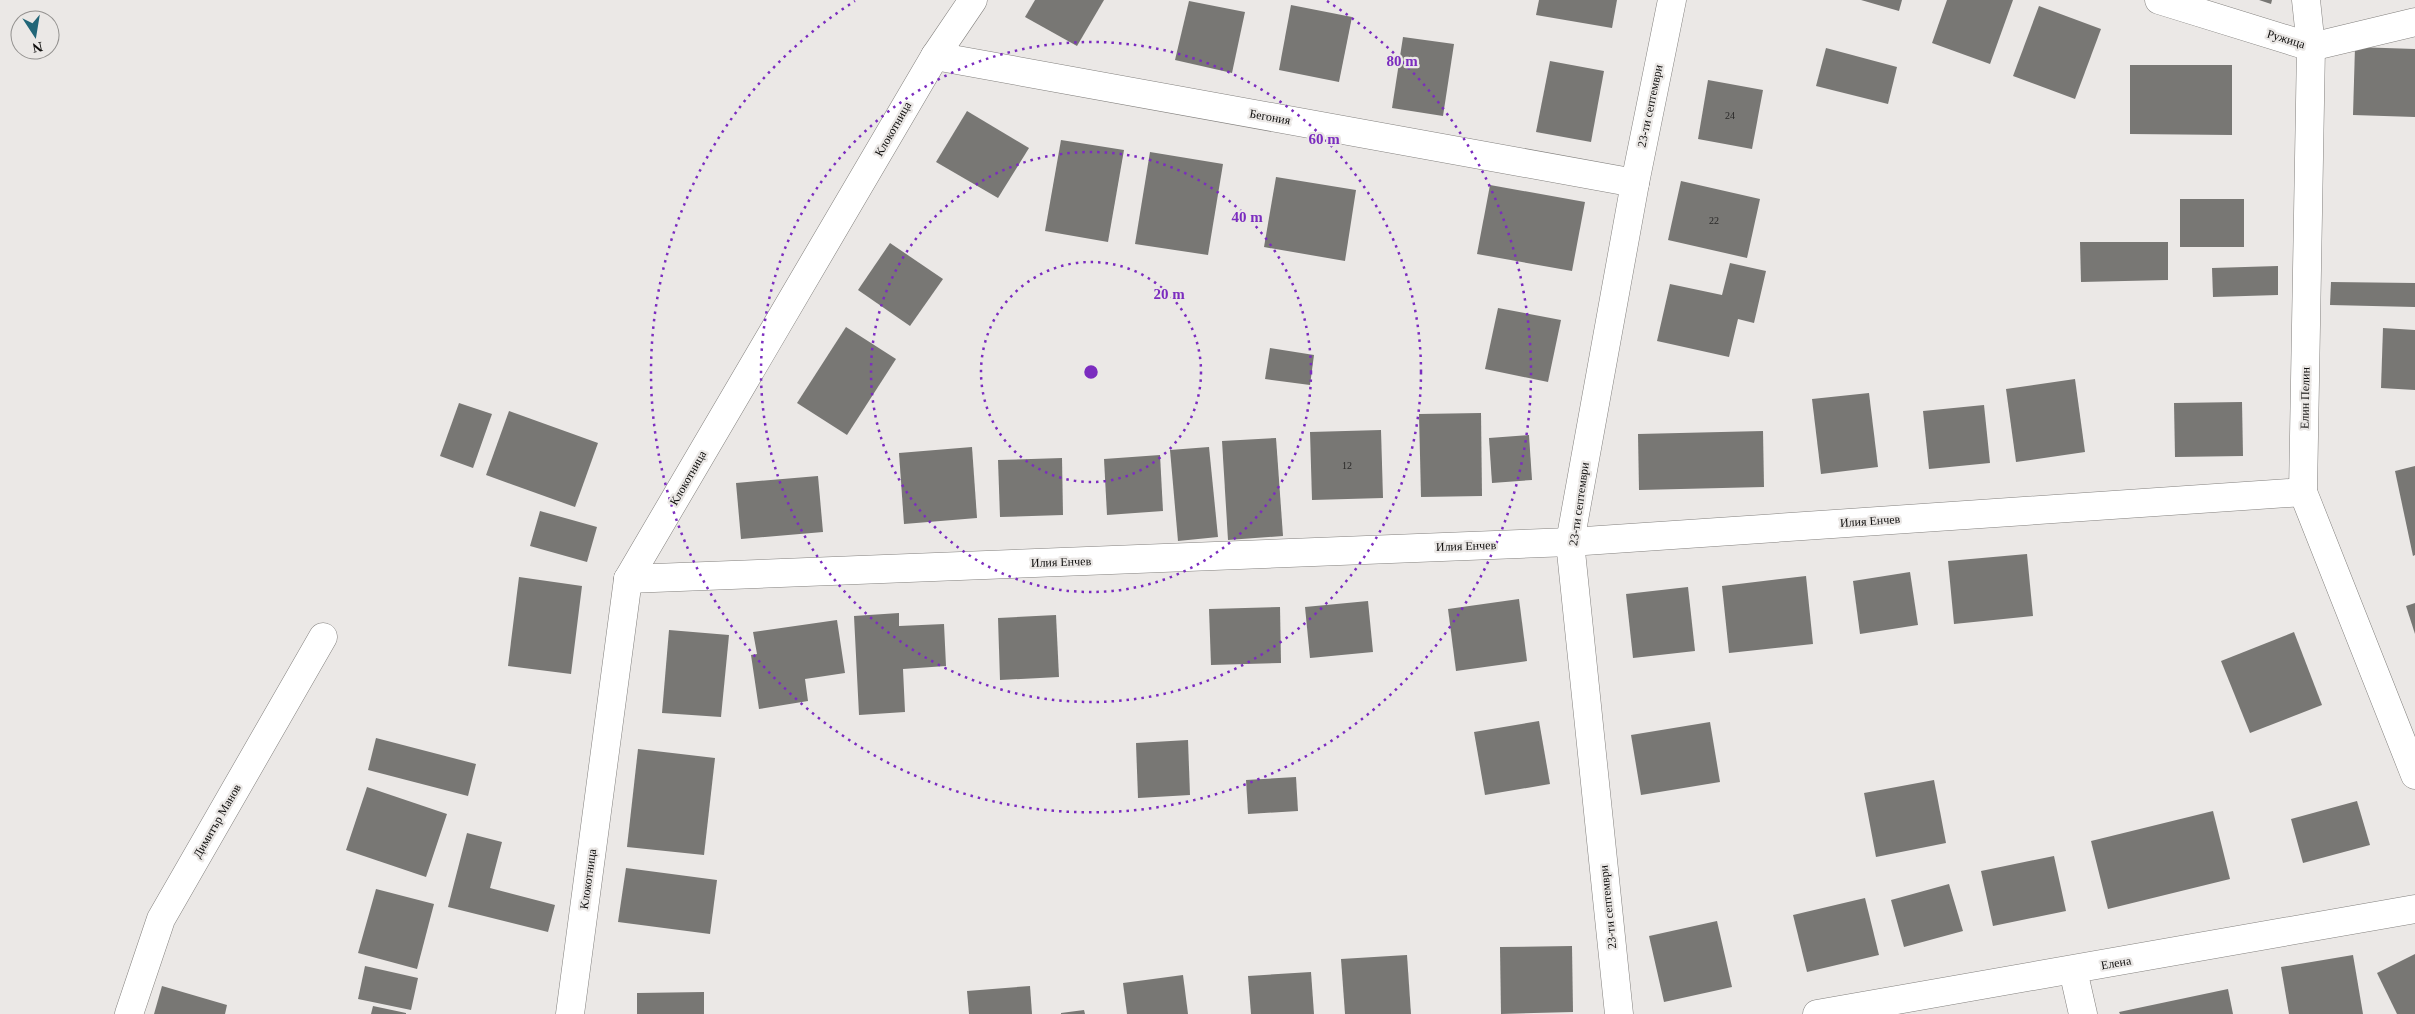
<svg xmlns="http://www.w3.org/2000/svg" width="2415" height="1014" viewBox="0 0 2415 1014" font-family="'Times New Roman',serif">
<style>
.building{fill:#787774}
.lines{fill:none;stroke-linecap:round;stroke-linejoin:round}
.minor-casing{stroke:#83807e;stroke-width:29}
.minor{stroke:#fff;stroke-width:28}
.ring{fill:none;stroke:#7b2cbf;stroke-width:2.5;stroke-dasharray:2.5 5}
.labels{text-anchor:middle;stroke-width:4.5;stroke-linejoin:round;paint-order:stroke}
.number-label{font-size:10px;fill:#292827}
.street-label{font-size:12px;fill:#0f0e0d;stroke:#ebe8e6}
.centre{fill:#7b2cbf;stroke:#ebe8e6;stroke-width:2.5}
.ring-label{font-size:15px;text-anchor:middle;font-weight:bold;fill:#7b2cbf;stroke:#ebe8e6;stroke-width:4.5;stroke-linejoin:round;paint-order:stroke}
</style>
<rect width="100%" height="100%" fill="#ebe8e6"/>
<!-- building -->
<g class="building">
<polygon points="1035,0 1104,0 1077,46 1025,17"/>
<polygon points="1539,0 1617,0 1612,28 1536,15"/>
<polygon points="1861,0 1902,0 1899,11"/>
<polygon points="1947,0 2013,0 1990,64 1932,43"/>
<polygon points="2259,0 2272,0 2271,4"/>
<polygon points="1189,1 1245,12 1232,73 1175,60"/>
<polygon points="1291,5 1352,17 1339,82 1279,70"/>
<polygon points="2039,6 2101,29 2075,99 2013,76"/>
<polygon points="1403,37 1454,44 1443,116 1392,108"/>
<polygon points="2355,47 2415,49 2415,117 2353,115"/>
<polygon points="1826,48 1897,67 1888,104 1816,86"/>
<polygon points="1550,61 1604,71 1591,142 1536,132"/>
<polygon points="2130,65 2232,65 2232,135 2130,134"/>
<polygon points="1708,80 1763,90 1752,149 1698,139"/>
<polygon points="967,111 1029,148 998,198 936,162"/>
<polygon points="1061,140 1124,150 1108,242 1045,231"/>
<polygon points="1150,152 1223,164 1208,255 1135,244"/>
<polygon points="1276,177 1356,190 1345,261 1264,247"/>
<polygon points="1681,181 1760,199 1747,258 1668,240"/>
<polygon points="1490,185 1585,202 1572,271 1477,254"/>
<rect x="2180" y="199" width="64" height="48"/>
<polygon points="2080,242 2168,242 2168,280 2081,282"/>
<polygon points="890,243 943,279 910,326 858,290"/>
<polygon points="1730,263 1766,271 1754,323 1738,319 1729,357 1657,341 1670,284 1722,295"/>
<polygon points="2278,266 2278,295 2213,297 2212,268"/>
<polygon points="2331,282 2415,283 2415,307 2330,305"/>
<polygon points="1498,308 1561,320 1548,382 1485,369"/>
<polygon points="846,327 896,359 847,435 797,403"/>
<polygon points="2383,328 2415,330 2415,390 2381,388"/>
<polygon points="1270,348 1314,355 1310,385 1265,379"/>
<polygon points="2075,379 2085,452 2016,462 2006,389"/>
<polygon points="1869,393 1878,467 1821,474 1812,399"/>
<polygon points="2242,402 2243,456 2175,457 2174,403"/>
<polygon points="459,403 492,414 473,468 440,456"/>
<polygon points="1984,405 1990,463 1929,469 1923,411"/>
<polygon points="509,411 598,443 575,507 486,475"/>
<polygon points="1481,413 1482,496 1421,497 1419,414"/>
<polygon points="1381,430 1383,498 1312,500 1310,432"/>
<polygon points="1763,431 1764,487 1639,490 1638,434"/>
<polygon points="1529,435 1532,480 1492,483 1489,438"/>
<polygon points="1276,438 1283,536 1228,540 1222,441"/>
<polygon points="972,447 977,518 904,524 899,453"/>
<polygon points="1209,447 1218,537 1178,541 1170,450"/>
<polygon points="1160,455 1163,511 1107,515 1104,459"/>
<polygon points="1062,458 1063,515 1000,517 998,460"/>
<polygon points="2415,466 2415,555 2413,556 2395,471"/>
<polygon points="818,476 823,532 741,539 736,483"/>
<polygon points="540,511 597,527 587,562 530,546"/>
<polygon points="2027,554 2033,616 1954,624 1948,561"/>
<polygon points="1910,572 1918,625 1860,634 1853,581"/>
<polygon points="1806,576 1813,644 1729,653 1722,586"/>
<polygon points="519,577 582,586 571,674 508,666"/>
<polygon points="1688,587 1695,651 1633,658 1626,594"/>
<polygon points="1519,599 1527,661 1456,671 1448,609"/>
<polygon points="1368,601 1373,652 1310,658 1305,607"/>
<polygon points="2415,603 2415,634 2406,606"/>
<polygon points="1280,607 1281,663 1211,665 1209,609"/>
<polygon points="899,613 899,626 944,624 946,666 903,669 905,712 859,715 854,616"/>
<polygon points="1056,615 1059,677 1000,680 998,618"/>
<polygon points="837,620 845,673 805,679 808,701 759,709 751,655 757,654 753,632"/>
<polygon points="669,630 729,635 721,717 662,713"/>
<polygon points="2294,632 2322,705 2250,733 2221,661"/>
<polygon points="1539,721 1550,784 1485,795 1474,732"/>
<polygon points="1710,722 1720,782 1641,795 1631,735"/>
<polygon points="376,738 476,764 468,796 368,770"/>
<polygon points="1188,740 1190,795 1138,798 1136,743"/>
<polygon points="638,749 715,758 704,855 627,847"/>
<polygon points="1296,777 1298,811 1248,814 1246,780"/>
<polygon points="1934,780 1946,843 1876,857 1864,793"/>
<polygon points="367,787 447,814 426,877 346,850"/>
<polygon points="2357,801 2370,845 2303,863 2291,819"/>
<polygon points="2213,811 2230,879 2108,909 2091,841"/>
<polygon points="467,833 502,842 490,888 555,905 548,932 448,907"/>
<polygon points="2054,856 2066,911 1993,926 1981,871"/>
<polygon points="626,868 717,880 710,934 618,922"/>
<polygon points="1949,884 1963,931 1904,947 1891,900"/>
<polygon points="376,889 434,904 417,969 358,953"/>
<polygon points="1865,898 1879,955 1807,972 1793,915"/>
<polygon points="1717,921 1732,987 1664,1002 1649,936"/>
<polygon points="1572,946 1573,1012 1501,1014 1500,947"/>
<polygon points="2415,954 2415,1014 2397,1014 2377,973"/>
<polygon points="1407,955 1411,1014 1345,1014 1341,959"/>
<polygon points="2353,955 2363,1014 2289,1014 2281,967"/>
<polygon points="365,966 418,978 411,1010 358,999"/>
<polygon points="1311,972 1314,1014 1251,1014 1248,976"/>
<polygon points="1183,975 1188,1014 1127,1014 1123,983"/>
<polygon points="162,986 227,1005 225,1014 154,1014"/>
<polygon points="1030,986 1032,1014 969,1014 967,991"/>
<polygon points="2228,989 2233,1014 2120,1014 2119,1012"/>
<polygon points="704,992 704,1014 637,1014 637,993"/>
<polygon points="373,1006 406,1013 406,1014 371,1014"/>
<polygon points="1084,1010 1085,1014 1061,1014 1061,1013"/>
</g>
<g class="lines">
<defs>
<g id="minor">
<polyline points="2159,0 2311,47 2415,22"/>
<polyline points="2306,0 2311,47 2303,492 2415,775"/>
<polyline points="935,56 1635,183"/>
<polyline points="628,579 1570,542 2303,492"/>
<polyline points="2073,970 2083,1014"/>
<polyline points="129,1014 161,919 323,637"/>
<polyline points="570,1014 628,579 935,56 973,0"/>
<polyline points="1619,1014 1570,542 1635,183 1672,0"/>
<polyline points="1817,1014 2415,909"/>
</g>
</defs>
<!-- minor casing -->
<use href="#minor" class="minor-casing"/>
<!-- minor -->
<use href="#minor" class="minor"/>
</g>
<!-- distance rings -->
<g class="ring">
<circle cx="1091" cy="372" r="110"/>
<circle cx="1091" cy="372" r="220"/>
<circle cx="1091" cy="372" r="330"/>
<path d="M1327 1A440 440 0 1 1 855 1"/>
</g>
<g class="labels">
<!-- number labels -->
<g class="number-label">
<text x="1730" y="119">24</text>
<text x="1714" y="224">22</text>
<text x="1347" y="469">12</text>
</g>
<!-- street labels -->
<g class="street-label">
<text transform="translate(2286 39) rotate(17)" y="4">Ружица</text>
<text transform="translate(1650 106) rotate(-78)" y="4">23-ти септември</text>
<text transform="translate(1270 117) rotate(10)" y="4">Бегония</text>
<text transform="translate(893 129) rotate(-60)" y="4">Клокотница</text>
<text transform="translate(2305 398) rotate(-89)" y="4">Елин Пелин</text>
<text transform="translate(688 478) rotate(-60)" y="4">Клокотница</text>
<text transform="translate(1579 504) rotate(-82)" y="4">23-ти септември</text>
<text transform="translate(1870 521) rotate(-4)" y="4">Илия Енчев</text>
<text transform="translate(1466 546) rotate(-2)" y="4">Илия Енчев</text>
<text transform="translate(1061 562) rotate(-2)" y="4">Илия Енчев</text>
<text transform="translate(217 821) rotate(-60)" y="4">Димитър Манов</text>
<text transform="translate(588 879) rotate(-82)" y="4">Клокотница</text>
<text transform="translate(1608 907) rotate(-96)" y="4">23-ти септември</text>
<text transform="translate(2116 963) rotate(-10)" y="4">Елена</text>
</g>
</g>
<circle cx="1091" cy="372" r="8" class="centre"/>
<g class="ring-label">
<text x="1402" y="66">80 m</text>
<text x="1324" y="144">60 m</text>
<text x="1247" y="222">40 m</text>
<text x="1169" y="299">20 m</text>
</g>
<!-- north arrow -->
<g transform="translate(35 35) rotate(168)"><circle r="24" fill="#ebe8e6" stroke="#93918f"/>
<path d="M0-4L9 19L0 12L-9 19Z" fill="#226678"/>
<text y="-8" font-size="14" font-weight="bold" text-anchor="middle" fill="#0f0e0d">N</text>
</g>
</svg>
